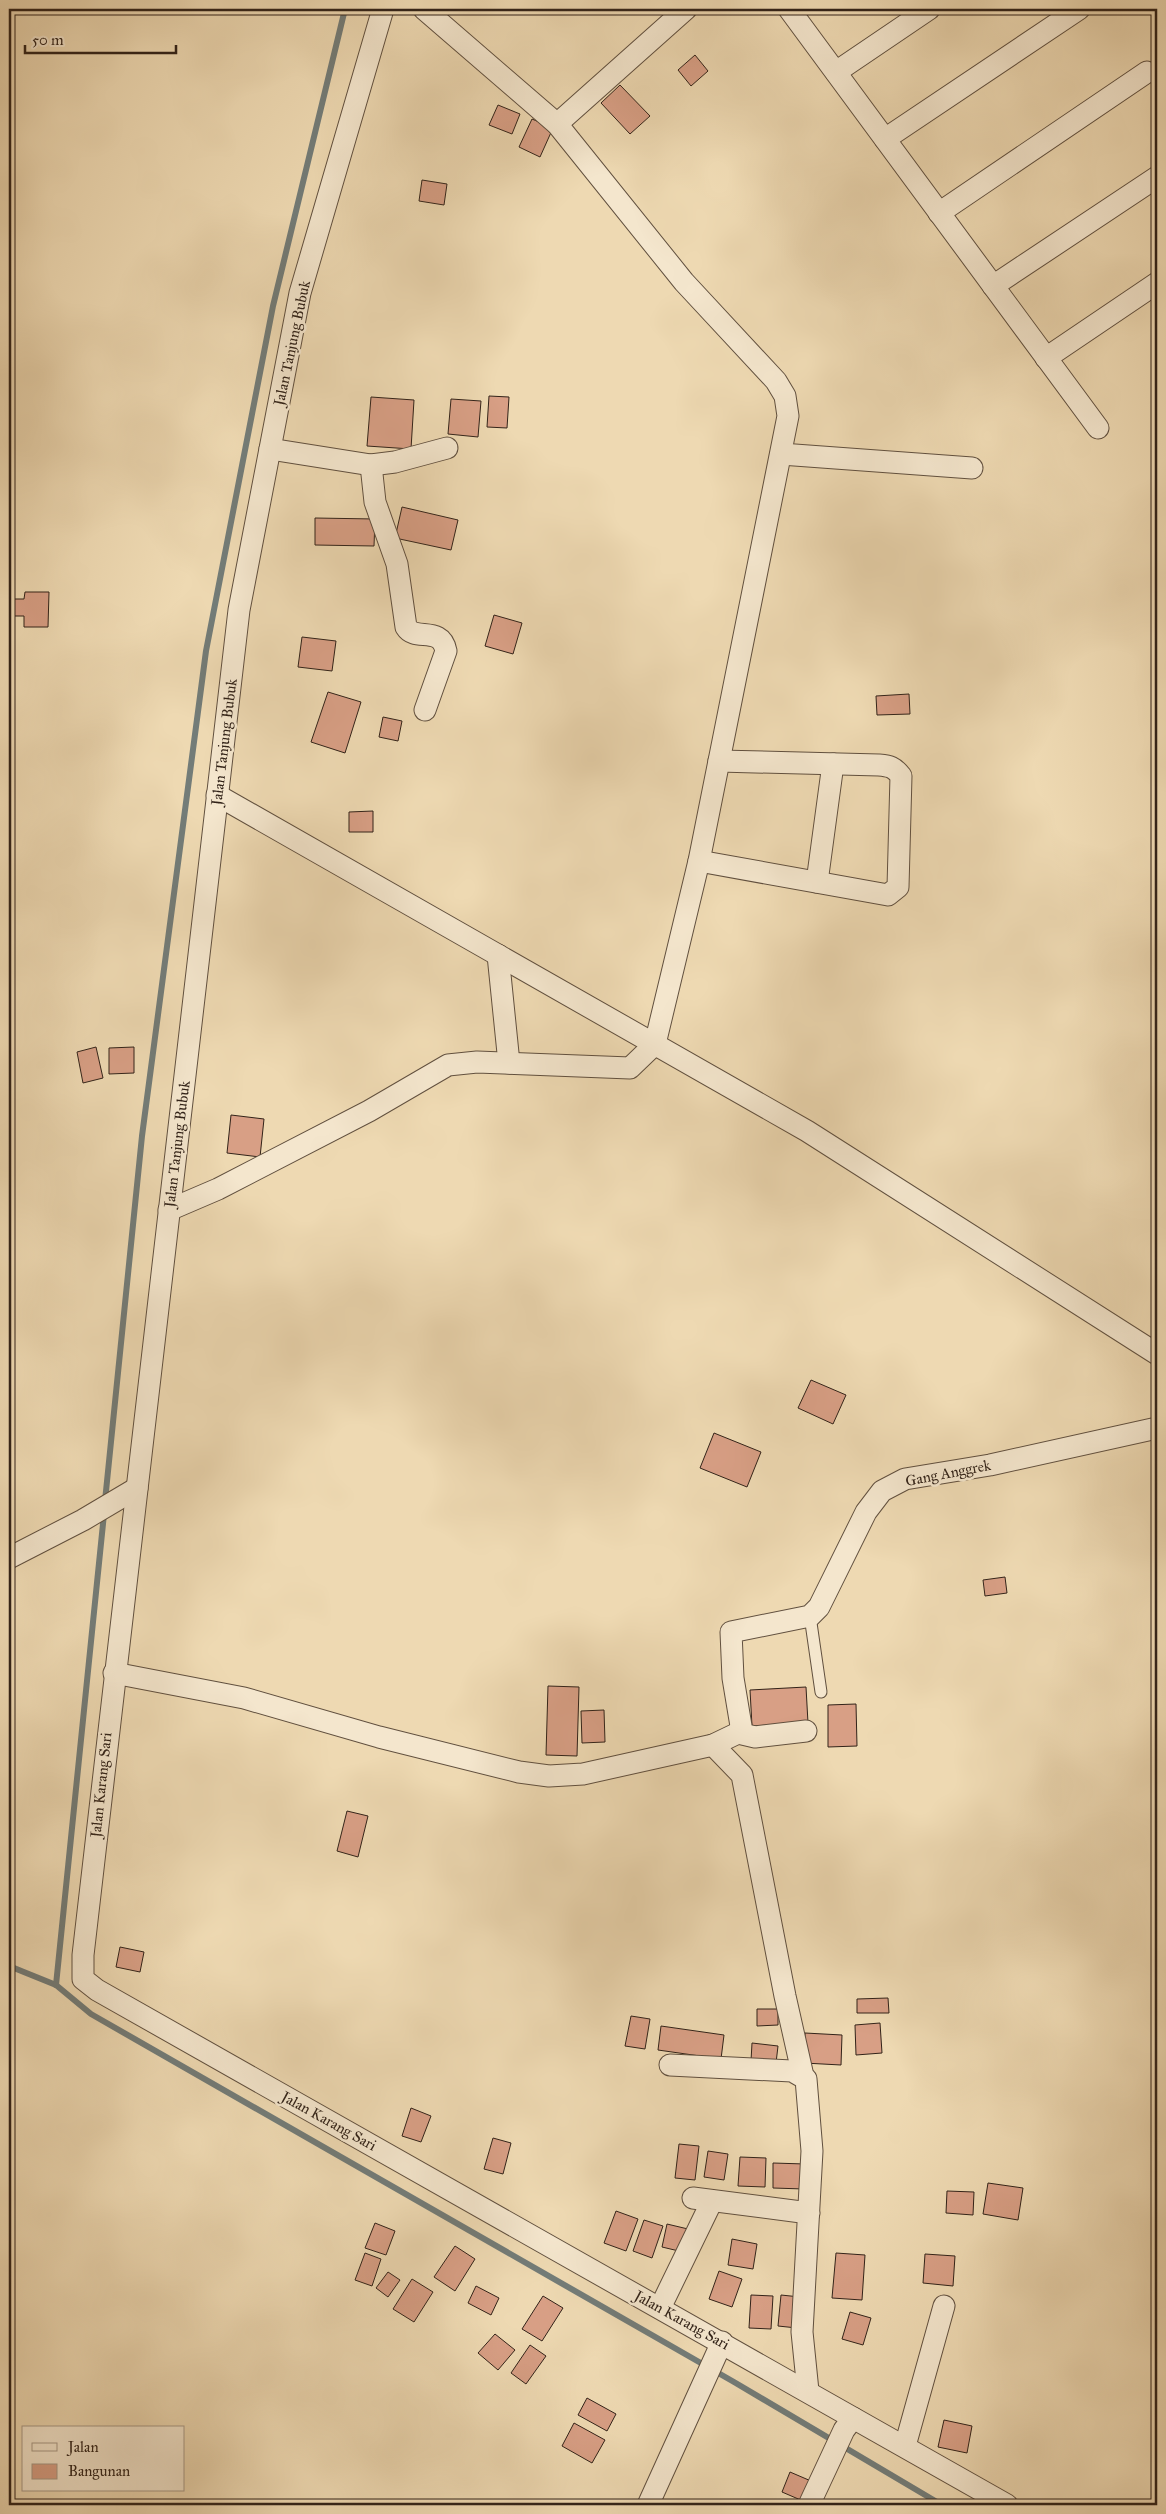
<svg xmlns="http://www.w3.org/2000/svg" width="1166" height="2514" viewBox="0 0 1166 2514" font-family="'IM FELL Great Primer',serif">
<style>
.lines{fill:none;stroke-linecap:round;stroke-linejoin:round}
.stream{stroke:#737c78;stroke-width:6}
.building{fill:#d89f85;stroke:#322319}
.lane-casing{stroke:#61503f;stroke-width:13}
.street-casing{stroke:#61503f;stroke-width:23}
.lane{stroke:#f4e6cd;stroke-width:11}
.street{stroke:#f4e6cd;stroke-width:21}
.labels{text-anchor:middle;stroke-width:5;stroke-linejoin:round;paint-order:stroke}
.street-label{font-size:15px;fill:#322319;stroke:#f4e6cd}
</style>
<rect width="100%" height="100%" fill="#eed9b2"/>
<filter id="stains"><feTurbulence type="fractalNoise" baseFrequency=".004" numOctaves="4"/><feColorMatrix values="0 0 0 0 .2 0 0 0 0 .09 0 0 0 0 .02 0 0 0 .5 -.17"/></filter>
<radialGradient id="worn" r=".72"><stop offset=".6" stop-color="#630" stop-opacity="0"/><stop offset="1" stop-color="#630" stop-opacity=".3"/></radialGradient>
<g class="lines">
<!-- stream -->
<g class="stream">
<polyline points="105,1501 142,1136 206,651 273,306 345,9"/>
<polyline points="9,1966 56,1985 91,2014 734,2382 942,2505"/>
<polyline points="56,1985 104,1514"/>
</g>
</g>
<!-- building -->
<g class="building">
<polygon points="695,55 708,71 691,86 678,70"/>
<polygon points="620,85 650,116 630,134 601,103"/>
<polygon points="498,105 520,114 512,134 489,125"/>
<polygon points="532,119 553,128 540,157 519,147"/>
<polygon points="422,180 447,184 444,205 419,201"/>
<polygon points="489,396 509,397 507,428 487,427"/>
<polygon points="371,397 414,400 411,449 367,446"/>
<polygon points="451,399 481,401 478,437 448,434"/>
<polygon points="402,507 458,520 451,550 395,538"/>
<polygon points="315,518 375,519 374,546 315,545"/>
<polygon points="25,592 49,592 48,627 24,627 24,616 9,616 9,599 24,599"/>
<polygon points="494,615 522,623 513,654 485,646"/>
<polygon points="302,637 336,641 332,671 298,667"/>
<polygon points="328,692 361,702 345,753 311,742"/>
<polygon points="909,694 910,714 877,715 876,696"/>
<polygon points="383,717 402,721 398,741 379,737"/>
<polygon points="373,811 373,832 349,832 349,812"/>
<polygon points="96,1047 103,1078 83,1083 77,1052"/>
<polygon points="134,1047 134,1073 109,1074 109,1048"/>
<polygon points="231,1115 264,1119 260,1157 227,1153"/>
<polygon points="811,1380 846,1395 833,1424 798,1408"/>
<polygon points="714,1433 761,1452 747,1487 700,1468"/>
<polygon points="1005,1577 1007,1593 985,1596 983,1580"/>
<polygon points="548,1686 579,1687 577,1756 546,1755"/>
<polygon points="806,1687 808,1723 752,1726 750,1690"/>
<polygon points="856,1704 857,1746 828,1747 828,1705"/>
<polygon points="604,1710 605,1742 582,1743 581,1711"/>
<polygon points="347,1811 368,1816 358,1857 337,1851"/>
<polygon points="120,1947 144,1952 140,1972 116,1967"/>
<polygon points="888,1998 889,2013 857,2013 857,1999"/>
<polygon points="757,2009 778,2009 778,2025 757,2026"/>
<polygon points="631,2016 650,2019 645,2049 625,2046"/>
<polygon points="880,2023 882,2053 856,2055 855,2025"/>
<polygon points="661,2026 724,2035 721,2059 658,2050"/>
<polygon points="805,2033 842,2035 841,2065 804,2063"/>
<polygon points="752,2043 778,2046 776,2063 751,2061"/>
<polygon points="411,2108 431,2116 421,2142 402,2136"/>
<polygon points="493,2138 511,2143 503,2174 484,2169"/>
<polygon points="679,2144 699,2146 695,2180 675,2178"/>
<polygon points="708,2151 728,2154 724,2180 704,2177"/>
<polygon points="740,2157 766,2158 765,2187 738,2186"/>
<polygon points="773,2163 805,2164 804,2189 773,2188"/>
<polygon points="988,2183 1023,2188 1018,2220 983,2214"/>
<polygon points="947,2191 974,2192 973,2215 946,2213"/>
<polygon points="616,2211 638,2219 626,2251 604,2243"/>
<polygon points="644,2220 663,2226 652,2258 633,2251"/>
<polygon points="375,2223 395,2231 386,2255 365,2248"/>
<polygon points="667,2224 688,2229 683,2252 662,2247"/>
<polygon points="732,2239 757,2244 753,2269 728,2265"/>
<polygon points="455,2246 475,2259 455,2291 434,2277"/>
<polygon points="365,2253 381,2259 372,2286 355,2280"/>
<polygon points="836,2253 865,2255 862,2300 832,2298"/>
<polygon points="925,2254 955,2256 953,2286 923,2283"/>
<polygon points="719,2271 742,2279 732,2307 709,2299"/>
<polygon points="388,2272 400,2280 388,2297 376,2288"/>
<polygon points="412,2279 433,2292 414,2322 393,2309"/>
<polygon points="476,2286 499,2298 491,2315 468,2303"/>
<polygon points="751,2295 773,2296 771,2329 749,2328"/>
<polygon points="781,2295 800,2297 797,2328 778,2326"/>
<polygon points="543,2296 563,2308 542,2341 522,2329"/>
<polygon points="850,2312 871,2318 863,2345 842,2339"/>
<polygon points="495,2334 515,2350 498,2370 478,2353"/>
<polygon points="530,2345 546,2356 526,2384 511,2373"/>
<polygon points="587,2398 616,2414 607,2431 578,2415"/>
<polygon points="944,2420 972,2426 967,2453 938,2447"/>
<polygon points="574,2423 605,2440 592,2463 562,2446"/>
<polygon points="790,2472 811,2481 803,2501 782,2492"/>
</g>
<g class="lines">
<defs>
<polyline id="lane" points="810,1616 821,1692"/>
<g id="street">
<polyline points="383,9 300,293 239,610 83,1955 83,1979 97,1990 1007,2505"/>
<polyline points="789,9 1098,428"/>
<polyline points="836,72 929,9"/>
<polyline points="557,124 686,9"/>
<polyline points="885,139 1079,9"/>
<polyline points="939,213 1147,72"/>
<polyline points="993,286 1157,177"/>
<polyline points="1046,358 1157,283"/>
<polyline points="270,449 371,465 395,462 447,448"/>
<polyline points="781,454 972,468"/>
<path d="M371 465 375 502 397 564 406 627C415 642 441 625 446 651L425 710"/>
<polyline points="217,795 807,1131 1157,1354"/>
<path d="M699 861 888 895 898 887 901 776C894 767 890 766 879 765L719 761"/>
<polyline points="817,882 833,764"/>
<polyline points="498,955 509,1063"/>
<polyline points="169,1210 218,1189 369,1111 448,1065 477,1062 630,1068 655,1044 699,861 788,416 785,396 776,381 684,282 557,124 424,9"/>
<polyline points="9,1558 83,1520 137,1488"/>
<polyline points="114,1673 244,1698 379,1737 519,1772 549,1776 583,1774 713,1745 738,1733 741,1726 733,1678 731,1632 810,1616 819,1607 866,1512 882,1491 905,1479 990,1465 1157,1428"/>
<polyline points="738,1733 755,1737 806,1731"/>
<polyline points="713,1745 742,1775 785,1996 803,2076"/>
<polyline points="670,2065 792,2071 806,2079 812,2151 802,2332 808,2391"/>
<polyline points="693,2198 809,2213"/>
<polyline points="660,2308 712,2201"/>
<polyline points="905,2446 944,2306"/>
<polyline points="648,2505 722,2342"/>
<polyline points="809,2505 844,2430 853,2418"/>
</g>
</defs>
<!-- lane casing -->
<use href="#lane" class="lane-casing"/>
<!-- street casing -->
<use href="#street" class="street-casing"/>
<!-- lane -->
<use href="#lane" class="lane"/>
<!-- street -->
<use href="#street" class="street"/>
</g>
<g class="labels">
<!-- street labels -->
<g class="street-label">
<text transform="translate(292 343) rotate(-78)" y="5">Jalan Tanjung Bubuk</text>
<text transform="translate(224 742) rotate(-83)" y="5">Jalan Tanjung Bubuk</text>
<text transform="translate(177 1144) rotate(-83)" y="5">Jalan Tanjung Bubuk</text>
<text transform="translate(948 1473) rotate(-11)" y="5">Gang Anggrek</text>
<text transform="translate(101 1785) rotate(-84)" y="5">Jalan Karang Sari</text>
<text transform="translate(329 2121) rotate(29)" y="5">Jalan Karang Sari</text>
<text transform="translate(682 2320) rotate(29)" y="5">Jalan Karang Sari</text>
</g>
</g>
<!-- margin -->
<rect width="1166" height="2514" fill="none" stroke="#eed9b2" stroke-width="30"/>
<rect x="10" y="10" width="1146" height="2494" fill="none" stroke="#322319" stroke-width="2.5"/>
<rect x="15" y="15" width="1136" height="2484" fill="none" stroke="#322319"/>
<!-- legend -->
<rect x="22" y="2426" width="162" height="65" fill="#f4e6cd" stroke="#a69885"/>
<rect x="32" y="2443" width="25" height="8" fill="#f4e6cd" stroke="#a69885"/>
<text x="68" y="2452" font-size="15" fill="#322319">Jalan</text>
<rect x="32" y="2464" width="25" height="15" fill="#d89f85" stroke="#a69885"/>
<text x="68" y="2476" font-size="15" fill="#322319">Bangunan</text>
<!-- scale -->
<path d="M25 45v8h151v-8" fill="none" stroke="#322319" stroke-width="2.5"/>
<text x="32" y="45" font-size="15" fill="#322319" stroke="#f4e6cd" stroke-width="4" paint-order="stroke">50 m</text>
<rect width="100%" height="100%" filter="url(#stains)"/>
<rect width="100%" height="100%" fill="url(#worn)"/>
</svg>
